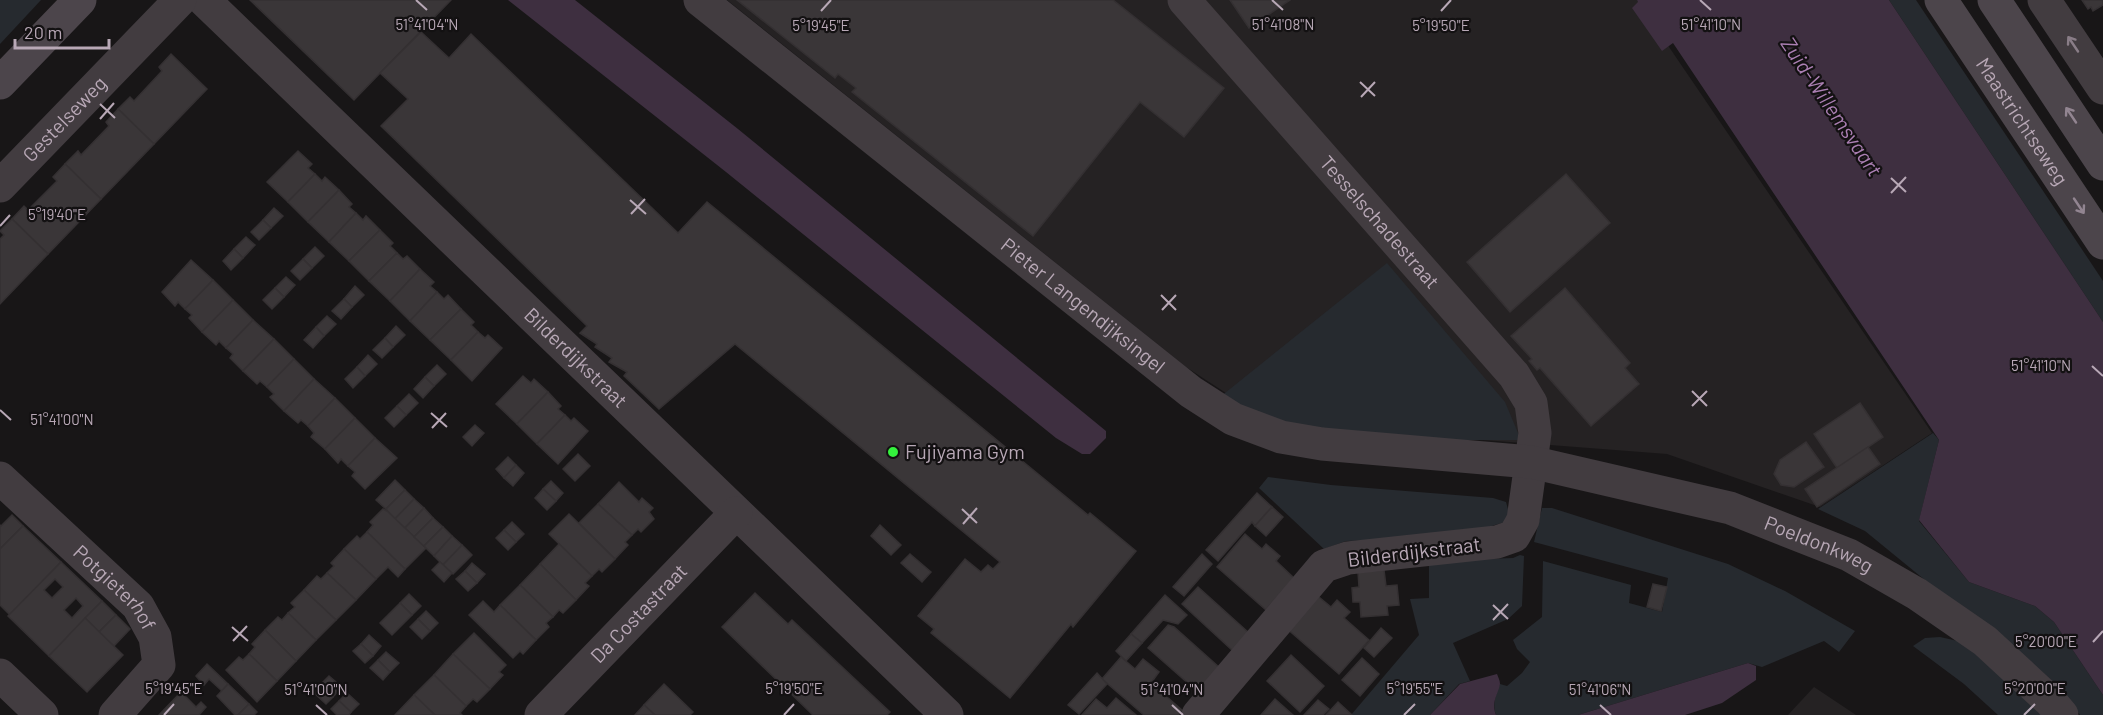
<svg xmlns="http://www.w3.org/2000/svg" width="2103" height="715" viewBox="0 0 2103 715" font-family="Barlow,sans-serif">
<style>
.built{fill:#252223}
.green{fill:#262a2f}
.water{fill:#3e2f40}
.building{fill:#3a3638;stroke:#343032;stroke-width:1.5;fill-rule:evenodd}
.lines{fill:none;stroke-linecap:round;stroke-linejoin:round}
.minor{stroke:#423c40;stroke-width:33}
.tertiary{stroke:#423c40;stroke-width:33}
.secondary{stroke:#4c454b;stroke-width:33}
.oneway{stroke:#897d87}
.oneway2{stroke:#928591}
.ticks{fill:none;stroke:#b8a8b6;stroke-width:2}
.poi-dot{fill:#34f13d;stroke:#131112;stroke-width:2}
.labels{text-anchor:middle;stroke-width:4.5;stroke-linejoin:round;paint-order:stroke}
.street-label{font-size:20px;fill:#b8a8b6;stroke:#131112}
.poi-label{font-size:20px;fill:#b8a8b6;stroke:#131112;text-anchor:start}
.water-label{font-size:21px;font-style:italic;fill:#ab7fb3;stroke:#131112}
.ticks-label{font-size:15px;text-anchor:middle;fill:#b8a8b6;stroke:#131112;stroke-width:4.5;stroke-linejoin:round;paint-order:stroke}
</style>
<rect width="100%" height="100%" fill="#181617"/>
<!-- built -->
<g class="built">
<polygon points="727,0 1637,0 1932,433 1820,507 1667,454 1326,428 1246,406 1186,367"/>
<polygon points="1814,687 1856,715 1788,715"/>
</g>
<!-- green -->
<g class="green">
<polygon points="0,0 41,0 0,44"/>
<polygon points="1889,0 1916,0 2103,281 2103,322"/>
<polygon points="1387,263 1505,402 1521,440 1438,440 1319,429 1254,418 1215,401"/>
<polygon points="1933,433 1939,440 1919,521 1969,582 2035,606 2054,622 2103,695 2103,715 2080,715 2063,693 1865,531 1818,509"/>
<polygon points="1268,477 1331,485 1493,498 1506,502 1509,513 1505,522 1452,538 1346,541 1324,549 1259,488"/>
<path d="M1542 508H1552L1728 564 1785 591 1855 631 1839 652 1824 641 1762 667 1748 663 1578 715H1496C1492 705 1496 693 1500 684L1507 686 1522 673 1530 662 1517 649 1513 640 1542 617 1543 561 1631 585 1629 603 1662 612 1668 578 1534 542Z"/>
<polygon points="1520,555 1524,556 1522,606 1508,619 1453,643 1470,681 1459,684 1430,715 1351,715 1419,635 1410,599 1429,598 1429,561 1513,558"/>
<polygon points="1940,637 1958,641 1974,651 2041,715 1998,715 1964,684 1913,646 1925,638"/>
</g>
<!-- water -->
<g class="water">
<polygon points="508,0 575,0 738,129 1106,431 1106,438 1090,454 1082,454 1056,438 726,172"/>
<polygon points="1637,0 1889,0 2103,322 2103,695 2054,622 2035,606 1969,582 1919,520 1939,440 1673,43 1662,51 1632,8 1638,2"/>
<polygon points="1748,663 1756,666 1756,680 1722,703 1685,715 1578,715"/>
<path d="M1497 674C1498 677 1500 680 1500 684 1498 695 1491 701 1496 715H1430L1460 684Z"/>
</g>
<!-- building -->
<g class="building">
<polygon points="250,0 451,0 354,100"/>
<polygon points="737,0 1113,0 1224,88 1184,137 1140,102 1033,236 852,92 856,88 838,74 835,78"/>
<polygon points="1230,0 1290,0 1249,28"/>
<polygon points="2082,0 2103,0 2103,5 2093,11 2091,7 2088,9"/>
<polygon points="421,32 449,58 471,34 678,233 707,202 1088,515 1090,513 1136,551 1073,627 1071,624 1010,698 931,633 934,629 918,616 965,559 981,572 988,565 993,569 1000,562 735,344 659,409 624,376 627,372 609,362 612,358 595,347 597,344 580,333 587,326 381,126 408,99 380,73"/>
<polygon points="171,54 207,89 154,144 118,109 130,97 134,101 162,71 159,67"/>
<polygon points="118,109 154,144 101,199 65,164 78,151 81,155 109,126 106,122"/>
<polygon points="298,151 312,164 308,168 315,174 288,202 267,182"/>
<polygon points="65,164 101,199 48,254 12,219 24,206 28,210 57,181 53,177"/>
<polygon points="315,174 322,181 325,177 339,190 308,222 288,202"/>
<polygon points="1566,174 1610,223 1510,312 1467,262"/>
<polygon points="339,190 352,204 349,207 356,213 329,242 308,222"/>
<polygon points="274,208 283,216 271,228 263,220"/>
<polygon points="356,213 363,220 366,216 380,230 349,261 329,242"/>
<polygon points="12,219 48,254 0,304 0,239 4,235 0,231"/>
<polygon points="263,220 271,228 259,240 251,232"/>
<polygon points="380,230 393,243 390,246 397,253 369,281 349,261"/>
<polygon points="246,237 255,245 243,258 234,249"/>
<polygon points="315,247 324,256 312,268 303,259"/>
<polygon points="234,249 243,258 231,270 223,261"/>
<polygon points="397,253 403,259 407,256 420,269 390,301 369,281"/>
<polygon points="303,259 312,268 300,280 291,271"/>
<polygon points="191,260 213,280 185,309 178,302 175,306 162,292"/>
<polygon points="420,269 434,282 430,286 437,292 410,321 390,301"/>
<polygon points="286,277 295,285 284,297 275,288"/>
<polygon points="213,280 233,300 202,332 189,318 192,315 185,309"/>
<polygon points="355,286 364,295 352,307 344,299"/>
<polygon points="275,288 284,297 272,309 263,300"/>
<polygon points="1565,288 1630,363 1625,368 1639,384 1591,426 1540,368 1537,370 1529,361 1532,359 1511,336"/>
<polygon points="437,292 444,299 448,295 461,309 430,340 410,321"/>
<polygon points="344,299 352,307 341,319 332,311"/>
<polygon points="233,300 253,320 226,348 219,341 216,345 202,332"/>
<polygon points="461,309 474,322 471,325 478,332 451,360 430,340"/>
<polygon points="327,316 336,324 324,336 316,327"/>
<polygon points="253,320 274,339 243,371 230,358 233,354 226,348"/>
<polygon points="396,326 405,335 393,347 385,338"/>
<polygon points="316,327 324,336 313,348 304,340"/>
<polygon points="478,332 485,338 488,335 502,348 472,381 451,360"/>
<polygon points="385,338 393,347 382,358 373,350"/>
<polygon points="274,339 294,359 267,387 260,381 257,384 243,371"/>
<polygon points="368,355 377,364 365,376 357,367"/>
<polygon points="294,359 314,379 284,411 270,397 274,394 267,387"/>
<polygon points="437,365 446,374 434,386 425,377"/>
<polygon points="357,367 365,376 353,388 345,379"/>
<polygon points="523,376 531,383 534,379 548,392 517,424 496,404"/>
<polygon points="425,377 434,386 423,398 414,389"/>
<polygon points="314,379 335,398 308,426 301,420 298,423 284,411"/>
<polygon points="548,392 561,406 558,409 565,415 537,444 517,424"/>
<polygon points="409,394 418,403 406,415 397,406"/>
<polygon points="335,398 355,418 325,449 311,437 314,433 308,426"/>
<polygon points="1860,403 1883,437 1837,468 1814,434"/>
<polygon points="397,406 406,415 394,427 385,418"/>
<polygon points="565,415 571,421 574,418 588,431 558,464 537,444"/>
<polygon points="355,418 375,438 348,466 341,459 338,463 325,449"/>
<polygon points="475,425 484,433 472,446 463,437"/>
<polygon points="375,438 397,458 365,489 352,476 355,472 348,466"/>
<polygon points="1806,442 1824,467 1794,487 1781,485 1774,474 1780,460"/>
<polygon points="1868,447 1880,464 1817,507 1805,489"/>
<polygon points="578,454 590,466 575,481 563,469"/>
<polygon points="508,457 516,465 504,478 496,469"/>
<polygon points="516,465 524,473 513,486 504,478"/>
<polygon points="395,480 405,490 386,509 376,500"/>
<polygon points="551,481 563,493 556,501 543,489"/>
<polygon points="619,482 639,502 642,498 653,508 649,512 654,519 641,532 638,529 632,535 598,504"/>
<polygon points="543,489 556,501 547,510 535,498"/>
<polygon points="405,490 414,499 395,519 386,509"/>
<polygon points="1257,493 1272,507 1255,526 1252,522 1218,561 1206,550"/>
<polygon points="414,499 424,508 405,528 395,519"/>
<polygon points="598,504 632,535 625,542 628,545 615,559 579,523"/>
<polygon points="1272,507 1283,517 1266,536 1255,526"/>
<polygon points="424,508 433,518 414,537 405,528"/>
<polygon points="383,509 387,511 426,548 405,569 367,532 373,525 370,522"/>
<polygon points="569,514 615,559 602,572 599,569 592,576 549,534"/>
<polygon points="12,515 23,526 0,549 0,525 1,526"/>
<polygon points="433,518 443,527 424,546 414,537"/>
<polygon points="512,522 524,534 516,542 504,530"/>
<polygon points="880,525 901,545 891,555 871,536"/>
<polygon points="23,526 61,562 10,615 0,605 0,549"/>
<polygon points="443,527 452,536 434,556 424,546"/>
<polygon points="504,530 516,542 508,550 496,538"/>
<polygon points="367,532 405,569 398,577 388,567 376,579 344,549 357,536 360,539"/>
<polygon points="1245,534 1262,549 1266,544 1280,556 1276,561 1294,578 1266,610 1217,567"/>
<polygon points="452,536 462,545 443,565 434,556"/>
<polygon points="559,544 592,576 585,583 589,586 576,600 540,564"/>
<polygon points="462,545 472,555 453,574 443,565"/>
<polygon points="344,549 376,579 356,600 327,573 334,566 331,563"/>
<polygon points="910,554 931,572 922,582 901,563"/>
<polygon points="1202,554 1212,564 1184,596 1173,587"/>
<path d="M61 562 102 601 49 656 8 616ZM55 579 63 587 52 598 44 590ZM76 598 83 606 72 618 64 610Z"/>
<polygon points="440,562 452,573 444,582 432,570"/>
<polygon points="472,563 485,574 477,583 465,571"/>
<polygon points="540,564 576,600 563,613 559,610 553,617 520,585"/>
<polygon points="1384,570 1386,586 1397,585 1399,605 1387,606 1388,615 1361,617 1360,602 1353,602 1352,588 1359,587 1358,572"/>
<polygon points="465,571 477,583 468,591 456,579"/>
<polygon points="327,573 356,600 336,620 304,590 317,576 321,579"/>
<polygon points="1653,584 1667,587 1661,611 1647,607"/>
<polygon points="520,585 553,617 546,623 549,627 536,640 500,605"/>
<polygon points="1198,587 1249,633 1233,651 1182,604"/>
<polygon points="304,590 336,620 316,640 288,613 295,607 291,603"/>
<polygon points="755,593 788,624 792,620 890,712 887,715 813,715 722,627"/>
<polygon points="1314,593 1331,607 1337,600 1350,612 1344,618 1369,640 1339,674 1285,627"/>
<polygon points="409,594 421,606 412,615 400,603"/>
<polygon points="1165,595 1187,615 1178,624 1163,620 1142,643 1131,634"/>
<polygon points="102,601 116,615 99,632 85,618"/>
<polygon points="483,601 494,612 500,605 536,640 523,654 520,651 513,658 469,615"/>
<polygon points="400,603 412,615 392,635 380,623"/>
<polygon points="426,611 438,623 430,631 418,619"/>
<polygon points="288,613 316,640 296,661 265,630 278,617 282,620"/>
<polygon points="116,615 130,629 114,646 99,632"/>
<polygon points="85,618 123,655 87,692 49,656"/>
<polygon points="418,619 430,631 422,639 410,627"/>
<polygon points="1168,625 1174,627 1220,668 1198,692 1148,648"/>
<polygon points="1381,628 1392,638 1374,657 1364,648"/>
<polygon points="265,630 296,661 277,681 249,654 255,647 252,644"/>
<polygon points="474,633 506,665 499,672 503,675 490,689 453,654"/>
<polygon points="1131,634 1142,643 1126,661 1116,651"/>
<polygon points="369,635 381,646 373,656 361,644"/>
<polygon points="361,644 373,656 365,663 353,651"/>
<polygon points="386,652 399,663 390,672 378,660"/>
<polygon points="249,654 277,681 257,702 226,670 239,657 243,660"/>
<polygon points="453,654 490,689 477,702 473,699 466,706 434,675"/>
<polygon points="1291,655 1324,686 1300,712 1267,681"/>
<polygon points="1121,657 1135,669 1143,659 1159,672 1151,683 1182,710 1178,715 1144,715 1102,679"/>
<polygon points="1362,658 1379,674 1360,696 1342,680"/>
<polygon points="378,660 390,672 383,680 370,668"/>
<polygon points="207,664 228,684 222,691 209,679 204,685 196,676"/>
<polygon points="1097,673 1107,684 1079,714 1068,705"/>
<polygon points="434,675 466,706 460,713 462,715 435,715 414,695"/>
<polygon points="329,676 342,687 333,697 321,684"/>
<polygon points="228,684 249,704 238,715 235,715 217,696"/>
<polygon points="321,684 333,697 326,704 313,692"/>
<polygon points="664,684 693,712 690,715 655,715 644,705"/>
<polygon points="181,692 196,707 201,702 206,707 199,715 159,715"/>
<polygon points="347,693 359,704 351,712 339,701"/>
<polygon points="414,695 435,715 395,715"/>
<polygon points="1116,698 1136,715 1082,715 1096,699 1107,708"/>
<polygon points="1275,699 1293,715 1261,715"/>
<polygon points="1318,700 1329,709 1323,715 1304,715"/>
<polygon points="339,701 351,712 349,715 337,715 331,709"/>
<polygon points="1338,702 1352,715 1326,715"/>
<polygon points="249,704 257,712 254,715 238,715"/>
<polygon points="644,705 655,715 635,715"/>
</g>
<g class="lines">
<!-- minor -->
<g class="minor">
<path id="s1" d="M204 0 947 715"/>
<path id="s2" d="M1184 0 1514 375 1531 403 1535 433 1523 520 1514 536 1497 542 1348 558 1324 566 1198 715"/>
<polyline points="2044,0 2103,88"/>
<path id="s3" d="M0 186 180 0"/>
<path id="s4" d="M0 478 138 606 155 637 159 665 115 715"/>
<polyline points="0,675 42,715"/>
<path id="s5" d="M541 715 736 513"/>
</g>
<!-- tertiary -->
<path class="tertiary" id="s6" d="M700 0 1191 392 1233 419 1281 437 1322 444 1531 462 1730 508 1849 555 1917 594 1985 641 2051 702 2062 715"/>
<!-- secondary -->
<g class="secondary">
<path id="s7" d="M1941 0 2103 243"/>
<polyline points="1994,0 2103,164"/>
<polyline points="0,83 80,0"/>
</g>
</g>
<!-- one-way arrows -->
<defs><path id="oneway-shaft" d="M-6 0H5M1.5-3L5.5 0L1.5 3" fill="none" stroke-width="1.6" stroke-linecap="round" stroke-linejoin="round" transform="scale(1.5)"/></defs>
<use class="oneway" href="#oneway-shaft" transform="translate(2073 44) rotate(-124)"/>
<g class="oneway2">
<use href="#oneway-shaft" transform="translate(2071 115) rotate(-124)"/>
<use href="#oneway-shaft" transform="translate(2079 206) rotate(56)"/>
</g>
<!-- ticks -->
<path class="ticks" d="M416 0 427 10M1272 0 1283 10M1700 0 1711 10M821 11 831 0M1441 11 1451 0M1360 82 1375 96M1361 97 1375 82M100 104 115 118M100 119 114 103M1891 178 1906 192M1891 193 1906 177M630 200 646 214M631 214 645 199M0 226 10 215M1161 295 1176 310M1162 310 1176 295M2092 366 2103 376M1692 391 1707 406M1692 406 1707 391M0 410 11 420M431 413 447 427M432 428 446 413M962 509 977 523M963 524 977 508M1493 605 1508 619M1493 620 1508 604M232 627 248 641M233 641 247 626M2093 642 2103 631M316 705 327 715M1172 705 1183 715M1600 705 1611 715M164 715 174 704M784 715 794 704M1404 715 1415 704M2024 715 2035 704"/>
<!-- markers -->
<circle class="poi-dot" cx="893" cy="452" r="6"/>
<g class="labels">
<!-- street labels -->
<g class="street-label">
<text dy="7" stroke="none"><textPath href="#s3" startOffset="93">Gestelseweg</textPath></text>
<text dy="7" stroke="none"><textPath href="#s7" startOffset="146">Maastrichtseweg</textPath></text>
<text dy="7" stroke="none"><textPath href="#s2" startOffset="296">Tesselschadestraat</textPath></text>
<text dy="7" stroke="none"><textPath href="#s6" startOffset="490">Pieter Langendijksingel</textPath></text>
<text dy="7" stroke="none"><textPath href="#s1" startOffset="516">Bilderdijkstraat</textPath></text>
<text dy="7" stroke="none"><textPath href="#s6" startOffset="1281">Poeldonkweg</textPath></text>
<text transform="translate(1414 552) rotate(-7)" y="7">Bilderdijkstraat</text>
<text dy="7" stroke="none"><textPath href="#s4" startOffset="159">Potgieterhof</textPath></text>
<text dy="7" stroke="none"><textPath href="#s5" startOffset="141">Da Costastraat</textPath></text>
</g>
<!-- poi labels -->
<g class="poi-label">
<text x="905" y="459">Fujiyama Gym</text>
</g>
<!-- water labels -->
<g class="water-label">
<text transform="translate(1831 107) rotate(56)" y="7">Zuid-Willemsvaart</text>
</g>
</g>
<g class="ticks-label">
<text x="1283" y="30">51°41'08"N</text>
<text x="427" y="30">51°41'04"N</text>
<text x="1711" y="30">51°41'10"N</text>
<text x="1441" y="31">5°19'50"E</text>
<text x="821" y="31">5°19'45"E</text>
<text x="57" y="220">5°19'40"E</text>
<text x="2041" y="371">51°41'10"N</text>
<text x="62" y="425">51°41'00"N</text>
<text x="2046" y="647">5°20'00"E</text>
<text x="174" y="694">5°19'45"E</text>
<text x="794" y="694">5°19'50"E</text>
<text x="1415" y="694">5°19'55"E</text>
<text x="2035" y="694">5°20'00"E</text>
<text x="316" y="695">51°41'00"N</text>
<text x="1172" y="695">51°41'04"N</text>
<text x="1600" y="695">51°41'06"N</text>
</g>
<!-- scale -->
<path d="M15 39v9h94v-9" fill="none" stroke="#b8a8b6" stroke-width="3"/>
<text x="24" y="39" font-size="18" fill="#b8a8b6" stroke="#131112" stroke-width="4.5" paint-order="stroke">20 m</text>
</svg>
